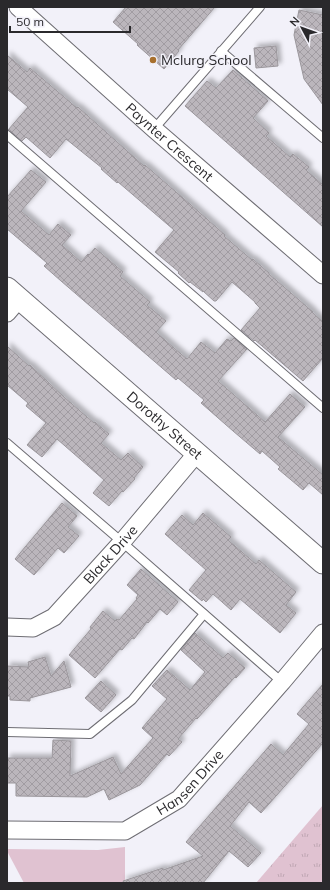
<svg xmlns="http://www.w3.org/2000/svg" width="330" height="890" viewBox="0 0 330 890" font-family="Mulish,sans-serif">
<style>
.grass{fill:url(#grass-tufts)}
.green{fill:#e0c2d1}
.building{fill:url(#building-cross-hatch);stroke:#9b979c;filter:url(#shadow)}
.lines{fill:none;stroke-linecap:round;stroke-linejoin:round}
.service-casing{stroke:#6e6d73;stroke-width:10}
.minor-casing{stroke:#6e6d73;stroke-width:19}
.tertiary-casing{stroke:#6e6d73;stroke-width:23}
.service{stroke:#fff;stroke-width:8}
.minor{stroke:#fff;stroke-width:17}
.tertiary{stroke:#fff;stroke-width:21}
.poi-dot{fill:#a8702d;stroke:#f2f1f9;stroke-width:1.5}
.labels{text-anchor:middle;stroke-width:3;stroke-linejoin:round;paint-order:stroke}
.poi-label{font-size:14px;fill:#2a292c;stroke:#f2f1f9;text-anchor:start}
.street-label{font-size:14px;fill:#2a292c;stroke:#f2f1f9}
</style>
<defs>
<pattern id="grass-tufts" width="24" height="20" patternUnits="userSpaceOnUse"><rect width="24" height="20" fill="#e0c2d1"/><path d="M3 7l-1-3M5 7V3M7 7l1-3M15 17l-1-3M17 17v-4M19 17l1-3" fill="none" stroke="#c0a7b4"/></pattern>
<pattern id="building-cross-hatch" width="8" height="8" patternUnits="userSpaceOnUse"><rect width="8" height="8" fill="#bbb6bc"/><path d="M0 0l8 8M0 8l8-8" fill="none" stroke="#a19ca2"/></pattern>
<filter id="shadow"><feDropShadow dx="3.5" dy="-3.5" stdDeviation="2" flood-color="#0004"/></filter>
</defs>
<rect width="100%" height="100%" fill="#f2f1f9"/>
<!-- grass -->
<polygon class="grass" points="323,805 323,883 256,883"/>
<!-- green -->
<polygon class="green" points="125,847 125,883 24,883 7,851 7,849 98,850"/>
<!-- building -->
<g class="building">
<polygon points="126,7 215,7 178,50 179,51 164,69 137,45 138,44 113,22"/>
<polygon points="299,10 323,15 323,105 304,79 294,35"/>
<polygon points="276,46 278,66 256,68 254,48"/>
<polygon points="7,55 27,72 30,68 77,108 78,107 144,166 145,165 198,211 225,235 224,236 252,260 253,259 269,273 269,274 313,312 312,312 323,322 323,358 303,381 255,340 254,341 241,330 260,308 255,303 255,302 232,282 216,301 214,301 203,291 203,292 190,282 189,283 178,273 179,272 155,252 174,230 118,182 117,183 101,169 102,168 66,139 50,158 26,137 22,141 8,130 28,107 7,89"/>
<polygon points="233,70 268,101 253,118 269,133 266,136 290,157 293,154 309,167 306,170 323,185 323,227 185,106 207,81 216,88"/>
<polygon points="31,170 46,182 21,211 49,235 58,224 71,235 62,245 81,262 88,254 89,255 95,248 123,272 120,276 150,302 147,305 166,321 156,332 174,348 187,359 201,342 215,353 227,339 231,341 234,338 247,349 218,381 265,422 290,394 305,407 278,437 323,475 323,495 309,483 303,490 278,469 280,467 262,451 260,454 233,431 201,403 204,400 178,378 176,380 61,281 44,266 47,263 7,229 7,197"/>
<polygon points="7,346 29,366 30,365 64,397 94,423 95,422 109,434 101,443 121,460 128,453 143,467 134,478 135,479 123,492 122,491 109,506 93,493 104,480 57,439 42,457 27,445 46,423 26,406 28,403 7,385"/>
<polygon points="62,503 77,516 68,527 79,536 64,553 58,548 34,575 15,559"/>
<polygon points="203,513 231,537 228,540 256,564 259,560 296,592 286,605 296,613 280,633 240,599 231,610 213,594 206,602 203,599 202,601 189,590 206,570 165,534 182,515 193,525"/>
<polygon points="141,569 178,602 167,615 160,609 148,623 147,622 134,639 132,638 122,650 120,649 95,678 69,655 91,629 90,627 103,611 115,621 117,619 119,620 137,599 136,598 138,595 127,585"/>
<polygon points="195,633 223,658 228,653 245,668 236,678 235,677 197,719 196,718 178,739 182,742 169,756 167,754 140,785 109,800 104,789 87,797 16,796 16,783 7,783 7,758 52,758 53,740 71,741 70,776 113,757 121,774 153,738 142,728 167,699 152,686 167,670 190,690 205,672 181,650"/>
<polygon points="45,657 51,676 64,661 71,687 30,698 30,701 10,700 10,696 7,696 7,666 29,667 28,662"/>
<polygon points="101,681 116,695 101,712 85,698"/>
<polygon points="323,684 323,743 261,813 249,802 230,826 261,853 248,867 229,851 203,883 124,883 123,881 163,868 163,870 203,856 186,842 271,744 283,755 309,724 297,714"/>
</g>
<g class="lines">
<defs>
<g id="service">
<polyline points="221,51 323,138"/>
<polyline points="154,129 260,7"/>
<polyline points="7,135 323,408"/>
<polyline points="7,443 122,542 282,682"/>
<polyline points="7,732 90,734 132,700 204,614"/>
</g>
<g id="minor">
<path id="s1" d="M18 7 154 129 323 275"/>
<polyline points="7,313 19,299"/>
<path id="s2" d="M7 627 33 628 54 617 122 542 197 453"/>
<path id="s3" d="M7 830 125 831 179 799 282 682 323 633"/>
</g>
<g id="tertiary">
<path id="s4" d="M7 288 323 563"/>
</g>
</defs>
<!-- service casing -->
<use href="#service" class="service-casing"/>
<!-- minor casing -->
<use href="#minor" class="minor-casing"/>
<!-- tertiary casing -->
<use href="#tertiary" class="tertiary-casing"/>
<!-- service -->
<use href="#service" class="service"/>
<!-- minor -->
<use href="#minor" class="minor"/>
<!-- tertiary -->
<use href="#tertiary" class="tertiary"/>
</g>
<!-- markers -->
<circle class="poi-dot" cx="153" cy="60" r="4"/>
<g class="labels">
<!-- poi labels -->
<g class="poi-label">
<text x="161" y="65">Mclurg School</text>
</g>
<!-- street labels -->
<g class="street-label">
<text dy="5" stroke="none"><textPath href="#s1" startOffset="203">Paynter Crescent</textPath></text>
<text dy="5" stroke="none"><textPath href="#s4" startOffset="209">Dorothy Street</textPath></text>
<text dy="5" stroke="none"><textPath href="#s2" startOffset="134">Black Drive</textPath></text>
<text dy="5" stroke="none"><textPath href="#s3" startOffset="200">Hansen Drive</textPath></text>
</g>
</g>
<!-- border -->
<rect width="330" height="890" fill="none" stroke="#2a292c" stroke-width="16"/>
<!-- north arrow -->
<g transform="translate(302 28) rotate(311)" stroke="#f2f1f9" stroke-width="3" paint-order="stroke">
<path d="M0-3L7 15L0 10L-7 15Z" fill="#2a292c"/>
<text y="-6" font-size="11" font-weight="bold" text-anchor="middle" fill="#2a292c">N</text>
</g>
<!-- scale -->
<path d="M10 26v6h120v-6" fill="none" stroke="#2a292c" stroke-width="2"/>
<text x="16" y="26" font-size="12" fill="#2a292c" stroke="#f2f1f9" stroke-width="3" paint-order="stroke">50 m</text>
</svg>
